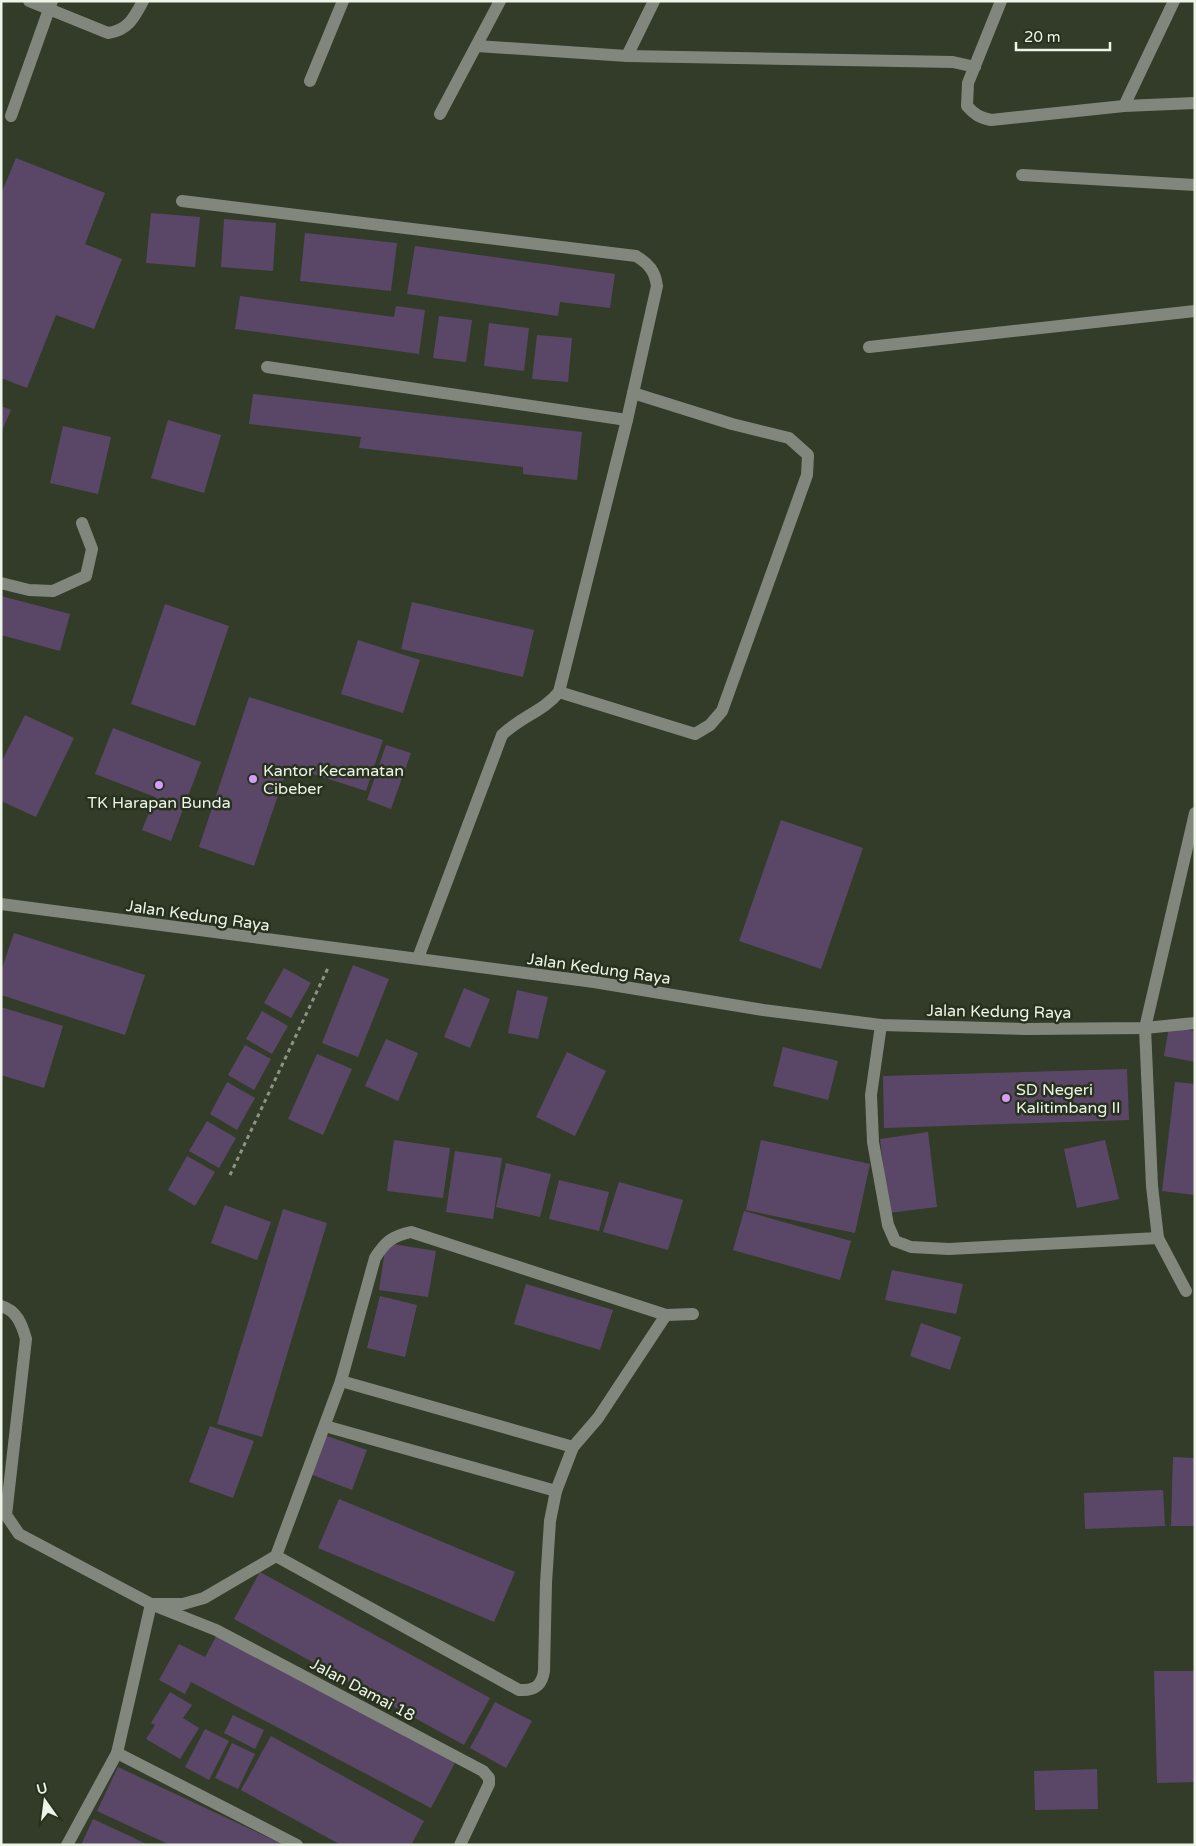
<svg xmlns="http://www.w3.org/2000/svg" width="1196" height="1846" viewBox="0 0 1196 1846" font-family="'Varela Round',sans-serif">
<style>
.building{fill:#5a4768}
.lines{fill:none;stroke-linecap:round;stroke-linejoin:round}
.path{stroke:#8c9585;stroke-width:3;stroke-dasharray:4 4;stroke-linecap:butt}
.minor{stroke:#82877d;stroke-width:12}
.poi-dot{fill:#d59cfb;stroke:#28311e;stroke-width:2}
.labels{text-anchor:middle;stroke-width:5;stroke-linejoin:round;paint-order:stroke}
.poi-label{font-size:16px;fill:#edf4e8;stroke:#28311e;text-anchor:start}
.street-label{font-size:16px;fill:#edf4e8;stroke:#28311e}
</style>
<rect width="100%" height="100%" fill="#323c28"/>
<!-- building -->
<g class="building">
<polygon points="16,158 105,193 85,244 122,259 94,329 56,315 27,388 1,378 1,194"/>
<polygon points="151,213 200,217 195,267 146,263"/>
<polygon points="224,219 276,223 273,271 221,267"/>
<polygon points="305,233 397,243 391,291 300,281"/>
<polygon points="415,246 615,274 610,308 560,302 558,316 407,294"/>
<polygon points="240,296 394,317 396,306 425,310 419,354 235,329"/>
<polygon points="439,316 472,320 466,362 433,358"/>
<polygon points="489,323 529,328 524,371 484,366"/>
<polygon points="537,335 572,338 568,382 532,379"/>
<polygon points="253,394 582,432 577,480 523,474 523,467 359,448 361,437 249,424"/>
<polygon points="1,406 11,410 1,433"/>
<polygon points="168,420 221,435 204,493 151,478"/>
<polygon points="63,426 111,437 98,494 50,483"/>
<polygon points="1,596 70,614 60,651 1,635"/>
<polygon points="412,602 534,630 523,677 401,649"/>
<polygon points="165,604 229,626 195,726 131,704"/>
<polygon points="358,640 420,660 403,713 341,694"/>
<polygon points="249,697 383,740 366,791 288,766 254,866 199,847"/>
<polygon points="25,715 74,738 36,817 1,801 1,763"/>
<polygon points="113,728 201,762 171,841 142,830 155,797 95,774"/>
<polygon points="386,745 411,753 391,809 367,800"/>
<polygon points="781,820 863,848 821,969 739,941"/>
<polygon points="14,933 145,975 125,1035 1,995 1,971"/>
<polygon points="353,965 389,979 358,1057 322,1043"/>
<polygon points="284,968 311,983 291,1018 264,1003"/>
<polygon points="464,988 490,999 470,1048 444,1037"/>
<polygon points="517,990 548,997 538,1039 508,1033"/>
<polygon points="1,1007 63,1026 44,1088 1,1075"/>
<polygon points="262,1011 288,1026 272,1054 246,1039"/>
<polygon points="1169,1027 1195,1031 1195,1062 1164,1056"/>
<polygon points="386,1039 418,1053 398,1101 365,1086"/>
<polygon points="245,1045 271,1059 254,1090 228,1075"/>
<polygon points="783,1047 838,1061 828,1100 773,1086"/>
<polygon points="567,1052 606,1071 575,1136 536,1117"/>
<polygon points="317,1054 352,1069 323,1135 288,1119"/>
<polygon points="1127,1069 1129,1120 884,1128 883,1076"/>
<polygon points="227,1082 255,1098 237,1130 210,1114"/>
<polygon points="1175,1082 1195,1084 1195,1195 1162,1191"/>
<polygon points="207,1121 236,1138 219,1168 189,1151"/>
<polygon points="928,1132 937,1207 889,1213 880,1139"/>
<polygon points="394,1140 450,1148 443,1198 387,1191"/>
<polygon points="761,1140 870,1164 855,1233 746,1210"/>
<polygon points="1105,1140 1119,1199 1077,1208 1064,1149"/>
<polygon points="455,1151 502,1158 493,1219 446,1212"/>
<polygon points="187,1156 215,1172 195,1206 168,1190"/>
<polygon points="506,1163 551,1174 540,1217 496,1207"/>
<polygon points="559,1180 609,1192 599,1231 549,1219"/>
<polygon points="619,1182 683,1200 668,1250 603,1232"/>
<polygon points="225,1205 271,1222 257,1260 211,1243"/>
<polygon points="283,1209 327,1223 262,1437 217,1424"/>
<polygon points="744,1211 851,1241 840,1280 733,1250"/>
<polygon points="386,1243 436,1251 428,1297 379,1290"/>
<polygon points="892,1270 963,1284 956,1314 885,1300"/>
<polygon points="526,1284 613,1310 600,1350 514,1324"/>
<polygon points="380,1296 417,1305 405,1357 367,1348"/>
<polygon points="921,1323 961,1337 950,1370 910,1356"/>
<polygon points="210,1426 254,1441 233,1498 189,1482"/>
<polygon points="324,1435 367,1450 352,1490 310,1474"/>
<polygon points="1173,1457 1195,1458 1195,1526 1171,1526"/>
<polygon points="1163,1490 1165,1526 1085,1529 1084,1493"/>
<polygon points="339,1499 515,1572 494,1622 318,1548"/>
<polygon points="260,1572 490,1698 464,1745 234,1619"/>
<polygon points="217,1635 456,1761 431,1808 191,1682 185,1694 159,1680 179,1644 205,1657"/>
<polygon points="1154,1671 1195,1671 1195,1782 1157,1783"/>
<polygon points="170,1692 192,1705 183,1718 199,1728 180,1759 146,1739 155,1725 151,1723"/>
<polygon points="495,1702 532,1721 506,1768 470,1748"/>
<polygon points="233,1715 264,1730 255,1749 224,1733"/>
<polygon points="205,1729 229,1741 209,1780 185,1767"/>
<polygon points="271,1736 424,1821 411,1845 341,1845 241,1790"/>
<polygon points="232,1743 255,1754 238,1789 215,1778"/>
<polygon points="118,1767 284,1845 170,1845 97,1811"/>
<polygon points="1097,1769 1098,1809 1035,1810 1034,1771"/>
<polygon points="93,1819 132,1837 148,1845 81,1845"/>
</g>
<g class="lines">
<!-- path -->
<polyline class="path" points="230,1175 328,968"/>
<!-- minor -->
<g class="minor">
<path d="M29 1 108 33C128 30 134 18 143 1"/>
<path d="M1001 1 968 83 967 106C974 114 980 118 991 120L1124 106 1195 103"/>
<polyline points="477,46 627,56 953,62 975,67"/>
<polyline points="627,56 654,1"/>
<polyline points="310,81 343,1"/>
<polyline points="1124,106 1174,1"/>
<polyline points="440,114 500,1"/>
<polyline points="11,116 52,1"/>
<polyline points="1022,175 1195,185"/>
<path d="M182 201 636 256C649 264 655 271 657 286L627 420 559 692C544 711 520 717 502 735L418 958"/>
<polyline points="869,347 1195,311"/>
<polyline points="267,367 627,420"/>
<polyline points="1,583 29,590 53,591 86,576 92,549 82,523"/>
<polyline points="559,692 695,734 710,725 722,711 807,475 808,455 789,438 732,424 633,393"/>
<polyline points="1,904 594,982 763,1010 881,1025 1026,1029 1145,1028 1195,1023"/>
<polyline points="881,1025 871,1095 873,1142 888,1225 895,1241 911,1247 949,1249 1158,1238"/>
<polyline points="1186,1291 1158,1238 1152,1186 1145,1028 1195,813"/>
<path d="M1 1306C17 1310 22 1325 26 1339L6 1515 19 1534 151 1604 117 1753 67 1845"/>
<polyline points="341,1381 573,1447"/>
<polyline points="325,1426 556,1491"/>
<path d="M276 1556 519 1690C534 1691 542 1686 544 1671L546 1583 550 1521 556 1491 573 1447 598 1418 666 1315"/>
<path d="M151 1604H183L204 1598 276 1556 341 1381 375 1258C385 1242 392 1236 411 1232L666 1315 693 1314"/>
<polyline points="158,1607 216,1630 483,1771 489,1778 489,1784 460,1845"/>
<polyline points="117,1753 297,1845"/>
</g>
</g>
<!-- markers -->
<g class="poi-dot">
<circle cx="253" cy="779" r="5"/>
<circle cx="159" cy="785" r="5"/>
<circle cx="1006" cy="1098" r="5"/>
</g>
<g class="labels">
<!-- poi labels -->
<g class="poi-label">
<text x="263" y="776">Kantor Kecamatan<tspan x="263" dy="18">Cibeber</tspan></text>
<text x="159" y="808" text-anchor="middle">TK Harapan Bunda</text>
<text x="1016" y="1095">SD Negeri<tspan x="1016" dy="18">Kalitimbang II</tspan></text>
</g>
<!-- street labels -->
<g class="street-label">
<text transform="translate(198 915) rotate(8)" y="6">Jalan Kedung Raya</text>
<text transform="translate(599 968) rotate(8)" y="6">Jalan Kedung Raya</text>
<text transform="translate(999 1011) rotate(1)" y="6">Jalan Kedung Raya</text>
<text transform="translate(363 1689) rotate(28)" y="6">Jalan Damai 18</text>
</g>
</g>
<!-- border -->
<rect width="1196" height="1846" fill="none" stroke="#edf4e8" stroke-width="5"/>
<!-- north arrow -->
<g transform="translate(45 1801) rotate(346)" stroke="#28311e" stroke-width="4" paint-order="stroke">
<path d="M0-4L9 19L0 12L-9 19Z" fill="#edf4e8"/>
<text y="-8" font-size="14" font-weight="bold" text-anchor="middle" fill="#edf4e8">U</text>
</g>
<!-- scale -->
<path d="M1016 42v8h94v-8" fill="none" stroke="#edf4e8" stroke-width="2.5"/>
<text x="1024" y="42" font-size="15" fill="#edf4e8" stroke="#28311e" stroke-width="4" paint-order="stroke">20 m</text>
</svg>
